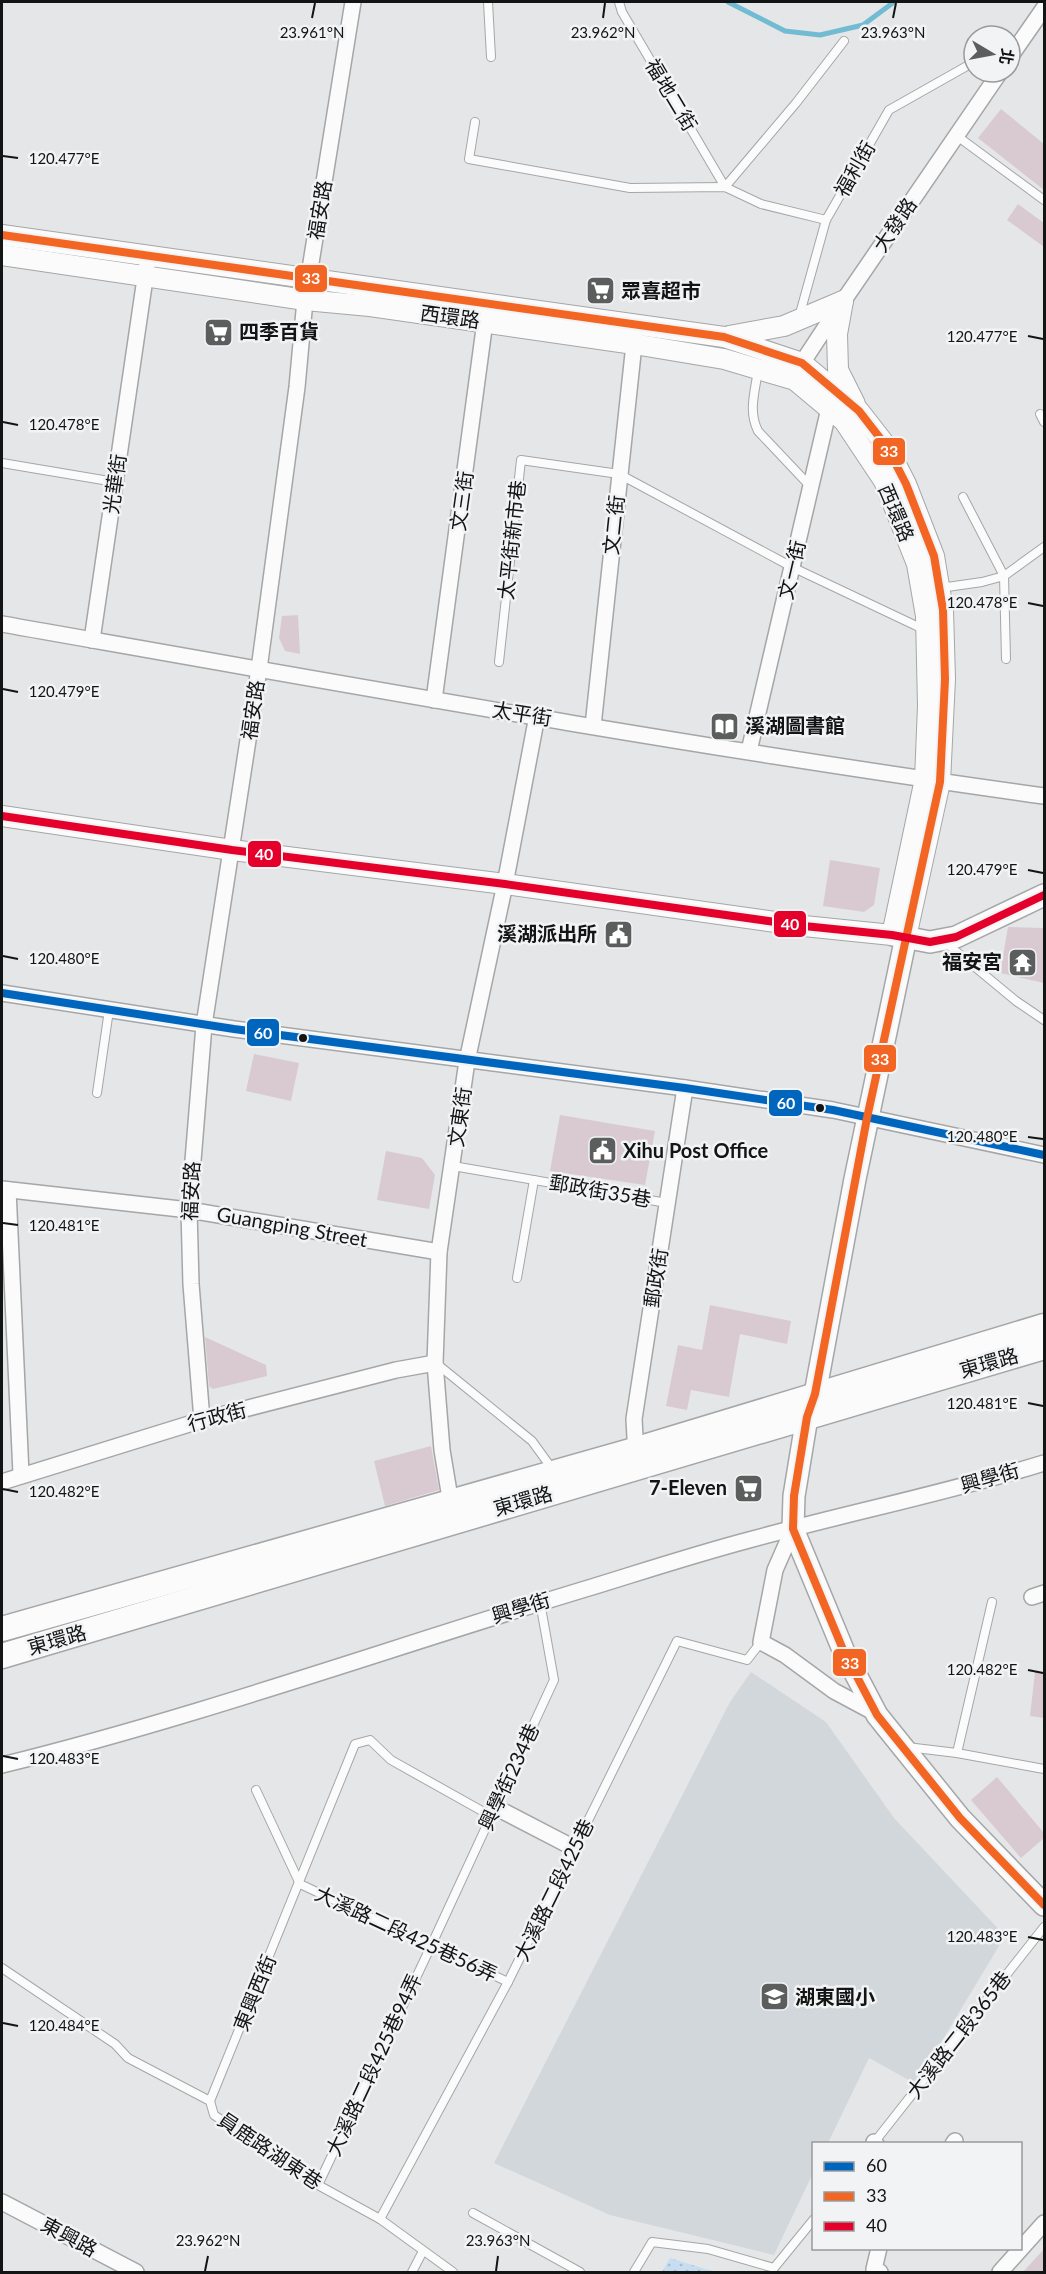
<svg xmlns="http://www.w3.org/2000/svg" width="1046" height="2274" viewBox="0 0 1046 2274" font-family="Lato,'Noto Sans TC',sans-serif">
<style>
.built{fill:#d2d7db}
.park{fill:url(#park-dots)}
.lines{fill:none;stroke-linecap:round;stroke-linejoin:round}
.stream{stroke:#71bbd3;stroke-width:5}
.building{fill:#d9cad1}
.service-casing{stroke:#a5a6a7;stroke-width:10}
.minor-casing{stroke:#a5a6a7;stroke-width:18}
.tertiary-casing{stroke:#a5a6a7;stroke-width:22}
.secondary-casing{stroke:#a5a6a7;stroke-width:24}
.primary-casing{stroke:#a5a6a7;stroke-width:27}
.service{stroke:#fbfbfb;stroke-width:8}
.minor{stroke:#fbfbfb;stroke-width:15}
.tertiary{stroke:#fbfbfb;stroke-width:20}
.secondary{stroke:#fbfbfb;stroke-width:21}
.primary{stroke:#fbfbfb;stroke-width:24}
.bus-1-casing{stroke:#f1f3f5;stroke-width:12}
.bus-2-casing{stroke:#f1f3f5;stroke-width:12}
.bus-3-casing{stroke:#f1f3f5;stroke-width:12}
.bus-1{stroke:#0065bd;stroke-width:8}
.bus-2{stroke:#f26522;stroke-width:8}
.bus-3{stroke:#e4002b;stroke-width:8}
.ticks{fill:none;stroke:#131414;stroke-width:2}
.bus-dot{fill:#131414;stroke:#f1f3f5;stroke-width:2}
.labels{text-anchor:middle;stroke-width:5;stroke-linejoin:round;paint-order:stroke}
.street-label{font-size:20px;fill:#131414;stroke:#f1f3f5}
.poi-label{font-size:20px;font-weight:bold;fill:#131414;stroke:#f1f3f5;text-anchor:start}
.ticks-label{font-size:15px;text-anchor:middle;fill:#131414;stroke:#f1f3f5;stroke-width:5;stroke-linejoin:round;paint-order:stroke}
.line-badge{stroke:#f1f3f5;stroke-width:2}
.badge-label{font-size:16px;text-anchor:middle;font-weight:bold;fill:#fff}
</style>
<defs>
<pattern id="park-dots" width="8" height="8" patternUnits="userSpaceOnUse" patternTransform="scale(1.5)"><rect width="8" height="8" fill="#c7ddf1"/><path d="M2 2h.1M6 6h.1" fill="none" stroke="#aabdce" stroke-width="1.8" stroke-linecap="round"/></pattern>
</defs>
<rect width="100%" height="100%" fill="#e5e6e7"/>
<!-- built -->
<polygon class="built" points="751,1672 826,1722 894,1818 1005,1936 916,2084 869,2058 828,2143 814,2144 813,2173 774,2255 610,2215 494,2163 730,1702"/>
<!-- park -->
<polygon class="park" points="670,2258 715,2272 662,2272"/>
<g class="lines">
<!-- stream -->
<polyline class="stream" points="728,2 785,31 820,35 863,25 894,2"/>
</g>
<!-- building -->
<g class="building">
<polygon points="1001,109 1044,144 1044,190 978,138"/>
<polygon points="1018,204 1044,223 1044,247 1007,220"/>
<polygon points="298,615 300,654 285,651 279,638 282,616"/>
<polygon points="830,860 880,868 874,905 864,912 823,906"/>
<polygon points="1008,927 1044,928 1044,983 1000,973"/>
<polygon points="254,1054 299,1063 291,1101 246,1091"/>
<polygon points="560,1115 655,1131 645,1185 550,1171"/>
<polygon points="386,1151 422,1158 435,1175 429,1209 377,1200"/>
<polygon points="710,1305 791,1321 787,1344 740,1334 729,1397 691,1390 687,1410 666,1406 678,1345 702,1350"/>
<polygon points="205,1337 266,1365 267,1376 213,1389 209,1386"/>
<polygon points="431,1446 439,1490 385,1506 374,1461"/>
<polygon points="1035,1672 1044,1673 1044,1718 1030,1716"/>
<polygon points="997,1777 1044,1833 1044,1838 1021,1858 971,1800"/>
<polygon points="1044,2249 1044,2272 1023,2272"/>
</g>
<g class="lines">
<defs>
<g id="service">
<polyline points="488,2 491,57"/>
<polyline points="619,2 622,12 725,187 796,103 844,41"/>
<polyline points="475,122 469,159 630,188 725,187 761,204 826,220 889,110 974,62"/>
<polyline points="957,136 1044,200"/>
<polyline points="799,317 826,220"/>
<path d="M758 370C755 392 748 411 758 431L810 486"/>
<polyline points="1040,414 1044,422"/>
<polyline points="2,463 115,482"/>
<polyline points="963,497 1004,576 1006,659"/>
<polyline points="940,588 982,582 1004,576 1044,547"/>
<polyline points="499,662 521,460 619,474 792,567 925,630"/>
<polyline points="946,943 1016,1001 1044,1020"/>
<polyline points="97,1093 109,1010"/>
<polyline points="453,1166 667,1203"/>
<polyline points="517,1278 534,1180"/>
<polyline points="437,1364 532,1441 553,1470"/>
<polyline points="907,1747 957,1753 1044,1769"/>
<polyline points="957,1753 992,1602"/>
<polyline points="256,1790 300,1884 508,1982"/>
<polyline points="2,1968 115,2044 128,2058 210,2101 214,2115 318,2185 380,2219 453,2272"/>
<polyline points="210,2101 355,1744 370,1740 391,1760 491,1816"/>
<polyline points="873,2144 1044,1927"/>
<polyline points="318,2185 431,1946 554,1680 540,1602"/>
<polyline points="473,2213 580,2272"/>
<polyline points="380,2219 508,1982 677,1641 747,1660 761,1642"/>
<polyline points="412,2272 423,2251"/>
<polyline points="634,2272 652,2242 708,2249 774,2268 814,2219"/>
</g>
<g id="minor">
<polyline points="1010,57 1044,8"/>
<polyline points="798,373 802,363 833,316 1000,72"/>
<path d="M2 624C348 685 696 748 1044 796"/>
<polyline points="92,640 147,265"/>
<polyline points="434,700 486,314"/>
<polyline points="593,726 635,335"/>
<polyline points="749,751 831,400"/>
<polyline points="2,993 234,1029 685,1088 833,1110 1044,1155"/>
<polyline points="2,1189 189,1210 439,1252"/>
<polyline points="8,1190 21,1474"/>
<polyline points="202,1420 191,1284 189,1210 204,1025 259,669 297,387 305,300 353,2"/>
<polyline points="636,1456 634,1419 685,1088"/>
<polyline points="2,1482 202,1420 396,1370 435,1363"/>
<polyline points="452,1510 442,1450 435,1363 439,1252 467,1061 505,884 537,716"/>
<polyline points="793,1529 775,1570 761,1642 785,1655 834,1691 877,1714"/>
<polyline points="1032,1597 1044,1593"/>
<path d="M2 1765C201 1716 395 1646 592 1587 644 1571 696 1554 749 1540 847 1513 947 1493 1044 1463"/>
<polyline points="495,1807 574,1848"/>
<polyline points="874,2142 876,2144"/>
<polyline points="953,2144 955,2141"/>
<polyline points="2,2202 136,2272"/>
<polyline points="879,2248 874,2269 880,2272"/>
<polyline points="1000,2272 1044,2223"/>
</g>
<g id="tertiary">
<polyline points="2,235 724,337 802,363 859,411 887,447 906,484 934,556 943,610 945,679 940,782 906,937"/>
<polyline points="2,255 305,300 370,306 634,344 724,359 795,380 844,421 884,481 917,564 926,616 928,706 925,779 892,935 804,926 505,884 232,850 2,816"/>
<polyline points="843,301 837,334 838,370 855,404"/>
<polyline points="729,336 784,326 843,301"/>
</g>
<g id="secondary">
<polyline points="893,935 930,942 956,937 1044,895"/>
<polyline points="906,937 855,1179 815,1394 807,1417 794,1496 793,1529 844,1652 877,1715 889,1730 960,1818 1044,1905"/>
</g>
<g id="primary">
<polyline points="2,1629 634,1450 1044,1326"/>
<polyline points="2,1656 1044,1347"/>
</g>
</defs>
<!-- service casing -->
<use href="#service" class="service-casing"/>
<!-- minor casing -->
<use href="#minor" class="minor-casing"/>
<!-- tertiary casing -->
<use href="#tertiary" class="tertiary-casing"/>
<!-- secondary casing -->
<use href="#secondary" class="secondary-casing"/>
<!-- primary casing -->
<use href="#primary" class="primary-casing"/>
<!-- service -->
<use href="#service" class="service"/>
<!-- minor -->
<use href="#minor" class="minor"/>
<!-- tertiary -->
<use href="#tertiary" class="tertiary"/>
<!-- secondary -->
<use href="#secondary" class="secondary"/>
<!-- primary -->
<use href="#primary" class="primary"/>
<defs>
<polyline id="bus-1" points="2,993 234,1029 685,1088 833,1110 1044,1155"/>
<polyline id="bus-2" points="2,235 724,337 802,363 859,411 887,447 906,484 934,556 943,610 945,679 940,782 867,1118 815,1394 807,1417 794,1496 793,1529 844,1652 877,1715 889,1730 960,1818 1044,1905"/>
<polyline id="bus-3" points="2,816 232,850 505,884 804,926 892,935 930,942 956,937 1044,895"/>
</defs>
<!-- bus-1 casing -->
<use href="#bus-1" class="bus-1-casing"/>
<!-- bus-2 casing -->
<use href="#bus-2" class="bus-2-casing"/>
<!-- bus-3 casing -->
<use href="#bus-3" class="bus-3-casing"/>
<!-- bus-1 -->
<use href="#bus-1" class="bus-1"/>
<!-- bus-2 -->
<use href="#bus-2" class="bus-2"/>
<!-- bus-3 -->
<use href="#bus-3" class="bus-3"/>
</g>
<!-- ticks -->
<path class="ticks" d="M312 18 315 3M603 18 605 3M893 18 896 3M3 156 18 158M1028 336 1043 339M3 422 18 425M1028 603 1043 606M3 689 18 692M1028 870 1043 873M3 956 18 959M1028 1137 1043 1139M3 1223 18 1225M1028 1403 1043 1406M3 1489 18 1492M1028 1670 1043 1673M3 1756 18 1759M1028 1937 1043 1940M3 2023 18 2026M205 2271 208 2256M496 2271 498 2256"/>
<!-- icons -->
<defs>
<symbol id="supermarket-square" viewBox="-11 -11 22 22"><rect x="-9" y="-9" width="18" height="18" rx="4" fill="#5c5e5e" stroke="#f1f3f5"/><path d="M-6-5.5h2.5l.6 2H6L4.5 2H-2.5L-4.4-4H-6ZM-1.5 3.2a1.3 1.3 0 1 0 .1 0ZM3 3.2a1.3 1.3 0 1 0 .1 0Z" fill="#fff"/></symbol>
<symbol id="library-square" viewBox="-11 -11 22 22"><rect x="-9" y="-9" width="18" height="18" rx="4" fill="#5c5e5e" stroke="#f1f3f5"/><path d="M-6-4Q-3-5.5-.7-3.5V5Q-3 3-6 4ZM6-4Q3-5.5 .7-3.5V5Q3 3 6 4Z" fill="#fff"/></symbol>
<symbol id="civic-square" viewBox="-11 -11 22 22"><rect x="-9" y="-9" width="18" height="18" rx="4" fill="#5c5e5e" stroke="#f1f3f5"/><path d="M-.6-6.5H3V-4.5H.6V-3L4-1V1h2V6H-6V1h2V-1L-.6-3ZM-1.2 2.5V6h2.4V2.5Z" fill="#fff"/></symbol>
<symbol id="temple-square" viewBox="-11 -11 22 22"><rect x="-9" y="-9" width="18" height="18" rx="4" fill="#5c5e5e" stroke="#f1f3f5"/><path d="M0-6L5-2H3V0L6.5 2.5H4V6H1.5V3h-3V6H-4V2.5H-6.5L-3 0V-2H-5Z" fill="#fff"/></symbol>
<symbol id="school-square" viewBox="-11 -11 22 22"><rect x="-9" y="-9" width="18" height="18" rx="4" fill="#5c5e5e" stroke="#f1f3f5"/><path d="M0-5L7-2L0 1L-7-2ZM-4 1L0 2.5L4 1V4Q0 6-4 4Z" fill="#fff"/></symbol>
</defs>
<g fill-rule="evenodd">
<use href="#supermarket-square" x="584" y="274" width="33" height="33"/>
<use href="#supermarket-square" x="202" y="316" width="33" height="33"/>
<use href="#library-square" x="708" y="710" width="33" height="33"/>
<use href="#civic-square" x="602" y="918" width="33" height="33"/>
<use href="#temple-square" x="1006" y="946" width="33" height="33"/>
<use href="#civic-square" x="586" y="1134" width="33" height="33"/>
<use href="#supermarket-square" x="732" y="1472" width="33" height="33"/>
<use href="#school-square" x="758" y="1980" width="33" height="33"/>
</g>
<!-- markers -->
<g class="bus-dot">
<circle cx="303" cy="1038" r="5"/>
<circle cx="820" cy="1108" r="5"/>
</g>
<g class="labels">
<!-- street labels -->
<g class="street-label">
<text transform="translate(671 95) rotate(59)" y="7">福地二街</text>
<text transform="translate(855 169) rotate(-60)" y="7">福利街</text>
<text transform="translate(320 210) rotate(-81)" y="7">福安路</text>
<text transform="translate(895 225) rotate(-56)" y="7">大發路</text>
<text transform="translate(450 317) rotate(8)" y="7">西環路</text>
<text transform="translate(115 484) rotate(-82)" y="7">光華街</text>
<text transform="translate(462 501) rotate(-82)" y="7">文三街</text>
<text transform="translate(896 513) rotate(67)" y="7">西環路</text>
<text transform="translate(614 525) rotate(-84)" y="7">文二街</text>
<text transform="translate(512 540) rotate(-84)" y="7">太平街新市巷</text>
<text transform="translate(792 570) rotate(-77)" y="7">文一街</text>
<text transform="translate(253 710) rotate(-82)" y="7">福安路</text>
<text transform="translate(522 714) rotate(9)" y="7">太平街</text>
<text transform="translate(460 1117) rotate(-82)" y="7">文東街</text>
<text transform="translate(191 1191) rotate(-87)" y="7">福安路</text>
<text transform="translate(600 1191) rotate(10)" y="7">郵政街35巷</text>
<text transform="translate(292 1227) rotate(10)" y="7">Guangping Street</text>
<text transform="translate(656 1278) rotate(-81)" y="7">郵政街</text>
<text transform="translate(989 1363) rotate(-16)" y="7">東環路</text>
<text transform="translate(217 1417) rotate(-15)" y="7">行政街</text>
<text transform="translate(990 1478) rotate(-16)" y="7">興學街</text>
<text transform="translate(523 1501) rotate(-16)" y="7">東環路</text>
<text transform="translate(521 1608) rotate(-17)" y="7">興學街</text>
<text transform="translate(57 1640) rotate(-16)" y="7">東環路</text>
<text transform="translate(509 1777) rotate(-65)" y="7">興學街234巷</text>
<text transform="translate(554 1890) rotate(-64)" y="7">大溪路二段425巷</text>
<text transform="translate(406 1934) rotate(25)" y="7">大溪路二段425巷56弄</text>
<text transform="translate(255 1993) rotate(-68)" y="7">東興西街</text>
<text transform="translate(959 2035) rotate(-52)" y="7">大溪路二段365巷</text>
<text transform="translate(374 2065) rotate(-65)" y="7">大溪路二段425巷94弄</text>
<text transform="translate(270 2151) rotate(34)" y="7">員鹿路湖東巷</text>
<text transform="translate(69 2237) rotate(28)" y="7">東興路</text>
</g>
<!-- poi labels -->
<g class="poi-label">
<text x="621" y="298">眾喜超市</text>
<text x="239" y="339">四季百貨</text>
<text x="745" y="733">溪湖圖書館</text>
<text x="597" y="941" text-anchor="end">溪湖派出所</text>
<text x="1002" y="969" text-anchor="end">福安宮</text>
<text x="623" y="1158">Xihu Post Office</text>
<text x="727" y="1495" text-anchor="end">7-Eleven</text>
<text x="795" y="2004">湖東國小</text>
</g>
</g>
<g class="ticks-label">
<text x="312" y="38">23.961°N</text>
<text x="603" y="38">23.962°N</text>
<text x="893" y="38">23.963°N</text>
<text x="64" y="164">120.477°E</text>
<text x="982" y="342">120.477°E</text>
<text x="64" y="430">120.478°E</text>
<text x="982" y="608">120.478°E</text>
<text x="64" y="697">120.479°E</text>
<text x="982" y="875">120.479°E</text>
<text x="64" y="964">120.480°E</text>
<text x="982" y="1142">120.480°E</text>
<text x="64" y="1231">120.481°E</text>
<text x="982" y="1409">120.481°E</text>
<text x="64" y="1497">120.482°E</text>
<text x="982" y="1675">120.482°E</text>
<text x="64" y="1764">120.483°E</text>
<text x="982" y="1942">120.483°E</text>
<text x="64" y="2031">120.484°E</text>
<text x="208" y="2246">23.962°N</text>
<text x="498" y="2246">23.963°N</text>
</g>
<g class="line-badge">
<rect x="294" y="264" width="34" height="29" rx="6" fill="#f26522"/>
<rect x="872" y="437" width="34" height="29" rx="6" fill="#f26522"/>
<rect x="247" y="840" width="35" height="28" rx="6" fill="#e4002b"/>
<rect x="773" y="910" width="34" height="28" rx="6" fill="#e4002b"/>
<rect x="246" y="1018" width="34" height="29" rx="6" fill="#0065bd"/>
<rect x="863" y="1044" width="34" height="29" rx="6" fill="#f26522"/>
<rect x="768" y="1089" width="35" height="28" rx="6" fill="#0065bd"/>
<rect x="832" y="1648" width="35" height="29" rx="6" fill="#f26522"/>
</g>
<g class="badge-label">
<text x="311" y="284">33</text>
<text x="889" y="457">33</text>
<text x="264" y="860">40</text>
<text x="790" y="930">40</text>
<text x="263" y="1039">60</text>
<text x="880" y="1065">33</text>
<text x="786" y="1109">60</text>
<text x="850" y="1669">33</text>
</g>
<!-- border -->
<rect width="1046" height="2274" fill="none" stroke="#131414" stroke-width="6"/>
<!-- legend -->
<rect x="812" y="2142" width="210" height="108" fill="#f1f3f5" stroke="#989a9b" stroke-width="1.5"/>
<rect x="824" y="2162" width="30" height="9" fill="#0065bd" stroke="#989a9b" stroke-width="1.5"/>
<text x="866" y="2172" font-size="18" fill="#131414">60</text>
<rect x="824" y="2192" width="30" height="9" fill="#f26522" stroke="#989a9b" stroke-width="1.5"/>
<text x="866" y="2202" font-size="18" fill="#131414">33</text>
<rect x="824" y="2222" width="30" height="9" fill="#e4002b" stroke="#989a9b" stroke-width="1.5"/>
<text x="866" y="2232" font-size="18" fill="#131414">40</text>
<!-- north arrow -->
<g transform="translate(992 54) rotate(100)"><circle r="28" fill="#f1f3f5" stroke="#989a9b" stroke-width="1.5"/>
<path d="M0-4.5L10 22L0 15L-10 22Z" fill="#5c5e5e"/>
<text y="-9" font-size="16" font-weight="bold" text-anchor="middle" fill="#131414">北</text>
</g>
</svg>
